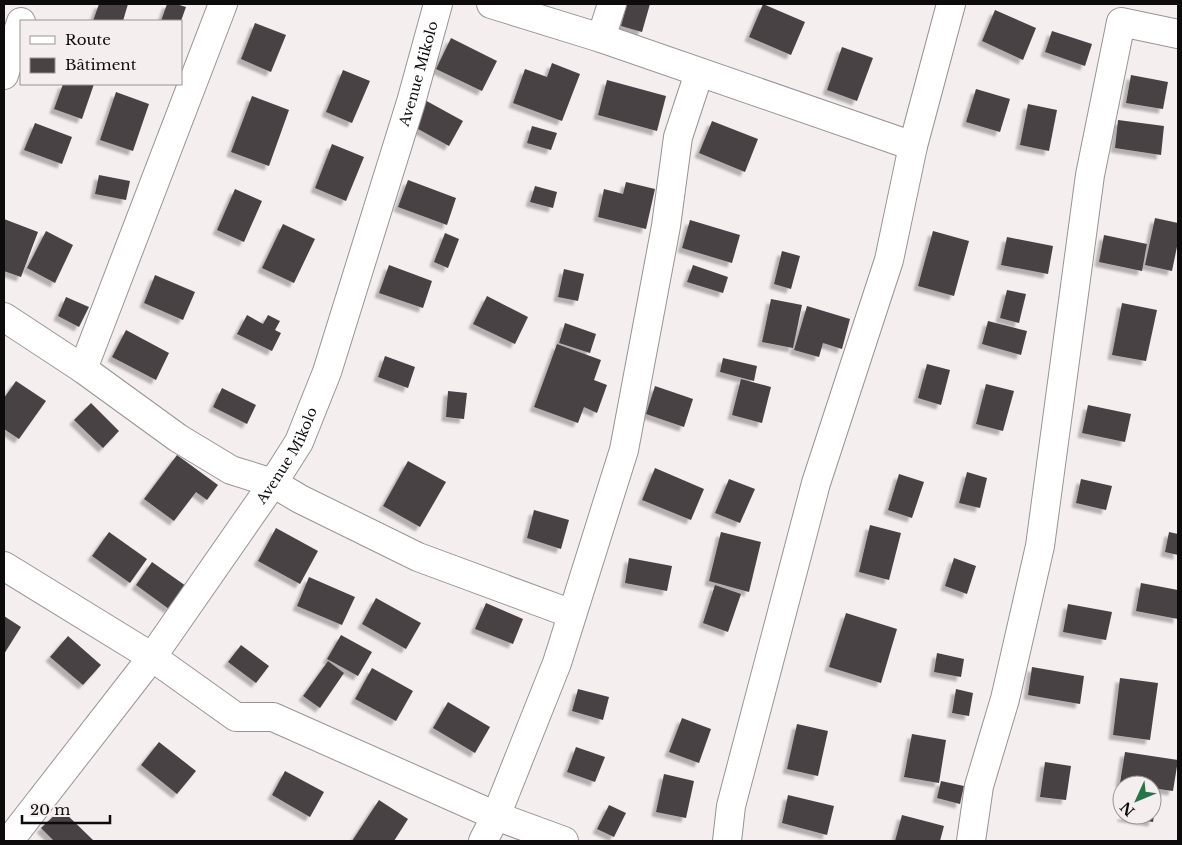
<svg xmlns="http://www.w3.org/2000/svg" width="1182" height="845" viewBox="0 0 1182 845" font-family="'Libre Baskerville',serif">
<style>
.building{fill:#494344;filter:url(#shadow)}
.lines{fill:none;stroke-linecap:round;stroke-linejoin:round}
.street-casing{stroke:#999394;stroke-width:30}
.street{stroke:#fff;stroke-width:28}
.labels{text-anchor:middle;stroke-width:5;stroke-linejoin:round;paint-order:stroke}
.street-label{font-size:14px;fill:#0e0b0c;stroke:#f5eeef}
</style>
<defs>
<filter id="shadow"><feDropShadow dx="-4.5" dy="4.5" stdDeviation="1" flood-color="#0004"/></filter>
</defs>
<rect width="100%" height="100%" fill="#f5eeef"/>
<!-- building -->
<g class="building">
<polygon points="99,4 128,4 123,21 93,21"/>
<polygon points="167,4 176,4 186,7 181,21 161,21"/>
<polygon points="627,4 650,4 642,32 621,26"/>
<polygon points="763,4 805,22 791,55 749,37"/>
<polygon points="995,10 1036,28 1023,60 982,41"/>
<polygon points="255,23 286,35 271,72 241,59"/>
<polygon points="1052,31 1092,44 1085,66 1045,52"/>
<polygon points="451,38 497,61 482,91 436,69"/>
<polygon points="842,47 873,58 857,101 827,90"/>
<polygon points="552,63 580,74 562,121 513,103 525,69 547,77"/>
<polygon points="343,70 370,81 352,123 326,112"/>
<polygon points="1131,75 1168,82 1163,109 1126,103"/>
<polygon points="607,80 666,96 657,131 598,115"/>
<polygon points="63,84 94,84 82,119 54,109"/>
<polygon points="976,89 1010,99 1000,132 966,122"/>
<polygon points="116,92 149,104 133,151 100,140"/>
<polygon points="252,96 289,110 269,166 231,152"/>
<polygon points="423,99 463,121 449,146 409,124"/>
<polygon points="1028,104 1057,110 1049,151 1020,145"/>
<polygon points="1118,120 1164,126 1161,155 1115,148"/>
<polygon points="712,121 758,139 745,172 699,153"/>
<polygon points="35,123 72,137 62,164 24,150"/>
<polygon points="532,126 557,133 551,150 527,143"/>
<polygon points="332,144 364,157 346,201 315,188"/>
<polygon points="99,175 130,181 126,200 95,194"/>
<polygon points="408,180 456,198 447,225 398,207"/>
<polygon points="626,182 655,189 646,229 598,217 604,189 623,194"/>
<polygon points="535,186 557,192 553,208 530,202"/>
<polygon points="235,189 262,201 244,242 217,230"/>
<polygon points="1155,218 1178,223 1178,242 1172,271 1145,265"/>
<polygon points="4,219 38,232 21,277 4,271"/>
<polygon points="690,220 740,235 732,263 682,248"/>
<polygon points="283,224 315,239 294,283 262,268"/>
<polygon points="46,231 73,245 55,283 27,268"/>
<polygon points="933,231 969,241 954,296 918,286"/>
<polygon points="445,233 459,239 448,268 434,262"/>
<polygon points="1104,235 1147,244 1142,271 1099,262"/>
<polygon points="1007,237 1053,246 1048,274 1001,265"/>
<polygon points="782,251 800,256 791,289 774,284"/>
<polygon points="389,265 432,281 423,308 379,293"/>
<polygon points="693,265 728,277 723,293 687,282"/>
<polygon points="564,269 584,274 578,301 558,297"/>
<polygon points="155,275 195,292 183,320 144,303"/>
<polygon points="1007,290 1026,294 1019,323 1000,318"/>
<polygon points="487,296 528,317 515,344 473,324"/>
<polygon points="66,297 89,307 79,327 58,316"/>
<polygon points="771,299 802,305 793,348 762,342"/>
<polygon points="1122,303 1157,310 1146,361 1112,355"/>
<polygon points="807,306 850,319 842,349 823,343 819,357 794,350"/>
<polygon points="247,315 263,324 268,315 280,321 275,330 281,333 272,351 237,334"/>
<polygon points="988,321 1027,331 1021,355 982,344"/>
<polygon points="565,323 596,334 590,353 559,343"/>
<polygon points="126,330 169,353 156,380 112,357"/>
<polygon points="557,344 601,360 594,380 607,385 597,413 584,407 578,423 534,407"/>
<polygon points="385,356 415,367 408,388 378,377"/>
<polygon points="723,358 757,366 754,381 720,372"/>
<polygon points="927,364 950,370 941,405 918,398"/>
<polygon points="741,379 771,387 762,423 732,415"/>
<polygon points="16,381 46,401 19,439 4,429 4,398"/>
<polygon points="986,384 1014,391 1003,431 976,424"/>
<polygon points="655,386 693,399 684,427 646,414"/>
<polygon points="222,388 256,405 247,424 213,407"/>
<polygon points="448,391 467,393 464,419 446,417"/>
<polygon points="91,403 119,431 103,448 74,420"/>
<polygon points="1088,405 1131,414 1125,442 1082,433"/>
<polygon points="177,455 218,485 207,500 196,492 174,521 144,499"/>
<polygon points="408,461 446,482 420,527 383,506"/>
<polygon points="655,468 704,489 691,520 642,500"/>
<polygon points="967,472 987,478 980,508 959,503"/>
<polygon points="899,474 924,482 912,518 888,510"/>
<polygon points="729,479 755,489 740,523 715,513"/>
<polygon points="1081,479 1112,486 1106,510 1076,503"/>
<polygon points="534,510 569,520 561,549 527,538"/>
<polygon points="870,525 901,533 889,580 859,572"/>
<polygon points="276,528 318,551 300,584 258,561"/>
<polygon points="109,532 147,559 130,583 92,556"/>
<polygon points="721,532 761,542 749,592 709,581"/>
<polygon points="1169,532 1178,534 1178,555 1165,552"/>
<polygon points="629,558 672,566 667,591 625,583"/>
<polygon points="954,558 976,566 967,594 945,586"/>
<polygon points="152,562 186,586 169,609 136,585"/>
<polygon points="309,577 355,597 342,625 297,606"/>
<polygon points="1141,583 1178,590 1178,619 1136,611"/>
<polygon points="715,585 741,594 728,632 703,623"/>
<polygon points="376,598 421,623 406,649 362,624"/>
<polygon points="486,603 523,619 513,644 475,629"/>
<polygon points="1068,604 1112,612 1106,640 1063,632"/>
<polygon points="846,613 897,629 881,683 829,667"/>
<polygon points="4,616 21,627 4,654"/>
<polygon points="341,635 372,652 358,676 327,659"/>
<polygon points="68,636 101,665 83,685 50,657"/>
<polygon points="241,645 269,666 256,683 228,662"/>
<polygon points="937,653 964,659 961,677 934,672"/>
<polygon points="328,661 344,673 320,708 303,696"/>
<polygon points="1032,667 1084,676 1080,704 1028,695"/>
<polygon points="372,668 413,691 396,721 355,699"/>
<polygon points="1120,678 1158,683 1150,740 1113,735"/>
<polygon points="578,689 609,697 603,720 572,711"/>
<polygon points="956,689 973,693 969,716 952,713"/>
<polygon points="448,702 490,727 475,753 433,728"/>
<polygon points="682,718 711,729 699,763 669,752"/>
<polygon points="797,724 828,731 818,776 787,769"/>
<polygon points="912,734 946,740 939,783 904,777"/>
<polygon points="159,742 196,771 177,794 141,765"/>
<polygon points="576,747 605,757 595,782 567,772"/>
<polygon points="1125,752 1178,760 1173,791 1152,788 1152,785 1120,783"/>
<polygon points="1045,762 1071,766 1066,800 1040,797"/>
<polygon points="285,771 324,792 310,817 272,795"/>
<polygon points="664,774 694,781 686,818 656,812"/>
<polygon points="941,781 964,786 960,804 937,798"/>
<polygon points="1152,790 1158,791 1153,822 1122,817 1122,815 1152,815"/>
<polygon points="788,795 834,806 827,835 782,823"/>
<polygon points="379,800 408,819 394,841 352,841"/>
<polygon points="609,805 626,813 614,837 597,829"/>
<polygon points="61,809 94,841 54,841 41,828"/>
<polygon points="902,815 944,826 940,841 895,841"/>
</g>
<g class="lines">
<defs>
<g id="street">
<polyline points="491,4 601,38 913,146"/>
<polyline points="601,38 612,4"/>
<polyline points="4,75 21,22"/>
<polyline points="4,317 83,369 178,438 231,470 273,483 300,499 418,557 572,614"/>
<polyline points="83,369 223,4"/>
<polyline points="4,566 152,657 236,717 273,717 496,816 564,841"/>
<path id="s1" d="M9 841 152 657 273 483 299 442 327 372 411 102 438 4"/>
<polyline points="483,841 496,816 557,663 624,450 666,226 678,137 699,73"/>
<polyline points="727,841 731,806 816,483 889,260 913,146 951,4"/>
<polyline points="971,841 979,786 1005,699 1040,546 1090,175 1121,22 1178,34"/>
</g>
</defs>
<!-- street casing -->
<use href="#street" class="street-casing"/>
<!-- street -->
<use href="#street" class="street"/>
</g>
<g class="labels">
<!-- street labels -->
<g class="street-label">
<text dy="5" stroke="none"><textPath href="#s1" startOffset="881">Avenue Mikolo</textPath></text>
<text dy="5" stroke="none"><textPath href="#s1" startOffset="476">Avenue Mikolo</textPath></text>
</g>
</g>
<!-- border -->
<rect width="1182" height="845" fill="none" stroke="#0e0b0c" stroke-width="10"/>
<!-- legend -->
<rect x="20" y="20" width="162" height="65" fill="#f5eeef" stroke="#999394"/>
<rect x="30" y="36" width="25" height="8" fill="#ffffff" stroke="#999394"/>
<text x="65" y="45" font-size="15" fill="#0e0b0c">Route</text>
<rect x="30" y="58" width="25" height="15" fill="#494344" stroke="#999394"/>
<text x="65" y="70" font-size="15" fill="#0e0b0c">Bâtiment</text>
<!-- north arrow -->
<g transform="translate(1137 800) rotate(226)"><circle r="24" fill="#f5eeef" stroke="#999394"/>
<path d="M0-4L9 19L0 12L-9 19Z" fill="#247647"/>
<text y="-8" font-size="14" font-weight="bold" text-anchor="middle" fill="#0e0b0c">N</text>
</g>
<!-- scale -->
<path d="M22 815v8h88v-8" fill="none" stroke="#0e0b0c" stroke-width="2.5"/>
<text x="30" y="815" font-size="15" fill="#0e0b0c" stroke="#f5eeef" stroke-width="4" paint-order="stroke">20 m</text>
</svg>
